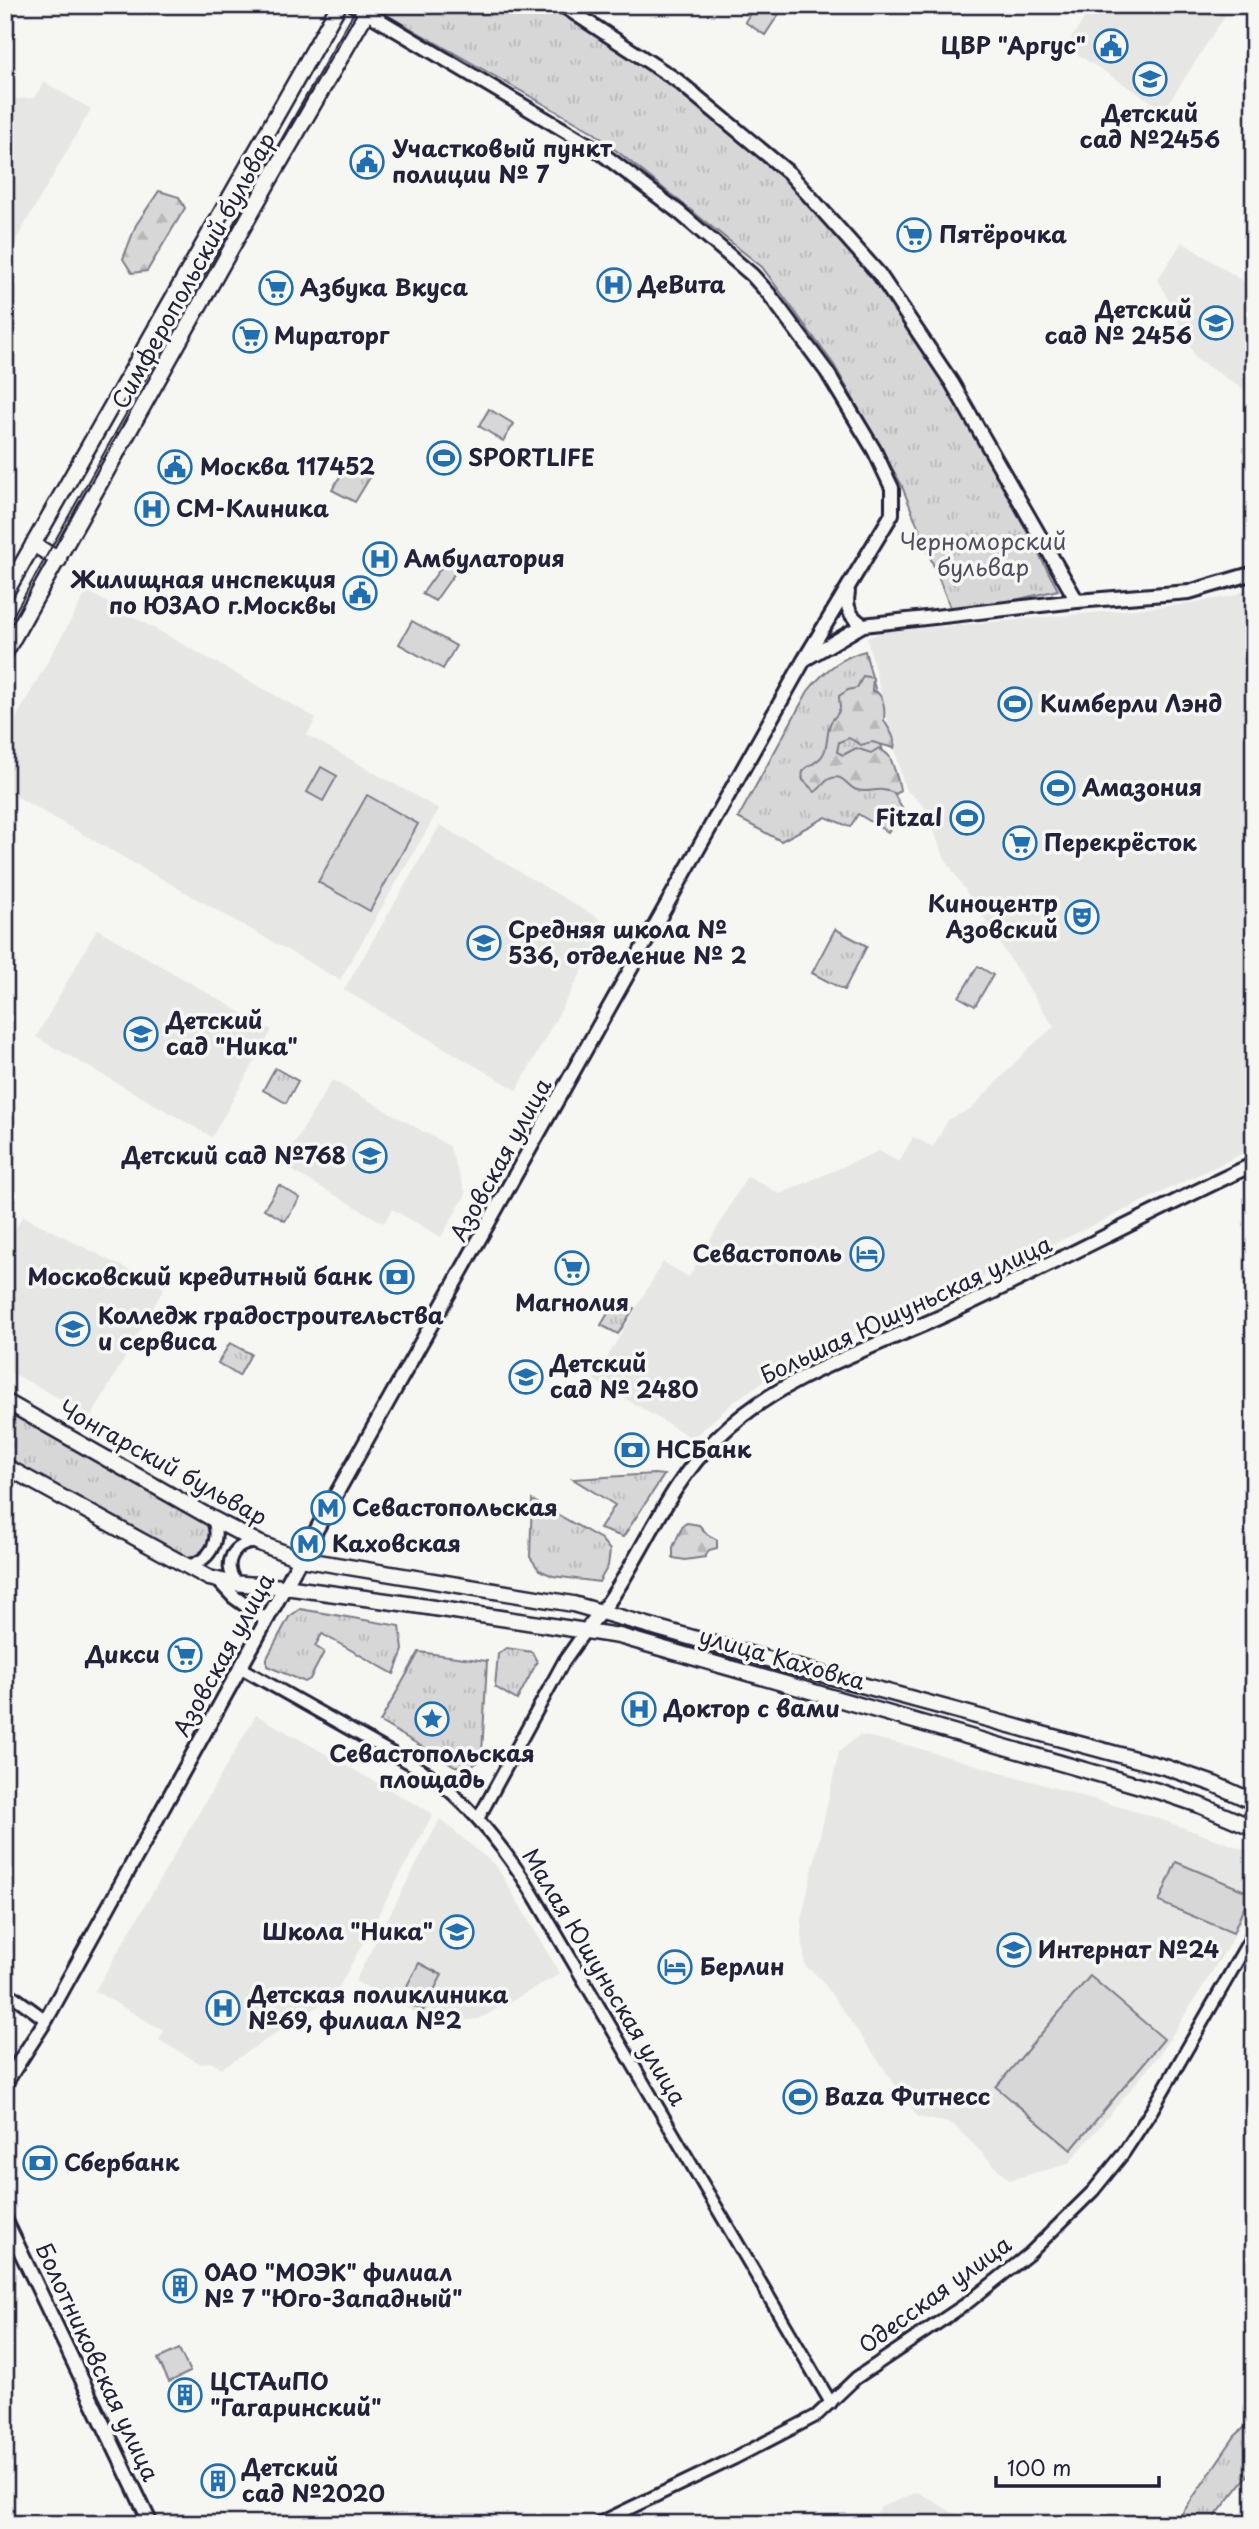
<svg xmlns="http://www.w3.org/2000/svg" width="1259" height="2529" viewBox="0 0 1259 2529" font-family="'Playpen Sans',sans-serif">
<style>
.built{fill:#e6e6e4}
.grass{fill:url(#grass-tufts);stroke:#7c7c89;stroke-width:2}
.forest{fill:url(#forest-firs);stroke:#7c7c89;stroke-width:2}
.pitch{fill:#d7d7d7;stroke:#7c7c89;stroke-width:2}
.lines{fill:none;stroke-linecap:round;stroke-linejoin:round}
.minor-casing{stroke:#22223b;stroke-width:16}
.tertiary-casing{stroke:#22223b;stroke-width:18}
.secondary-casing{stroke:#22223b;stroke-width:19}
.minor{stroke:#f6f6f2;stroke-width:10}
.tertiary{stroke:#f6f6f2;stroke-width:12}
.secondary{stroke:#f6f6f2;stroke-width:14}
.tram{stroke:#22223b;stroke-width:2}
.labels{text-anchor:middle;stroke-width:7;stroke-linejoin:round;paint-order:stroke}
.poi-label{font-size:23px;font-weight:bold;fill:#22223b;stroke:#f6f6f2;text-anchor:start}
.street-label{font-size:23px;fill:#22223b;stroke:#f6f6f2}
.park-label{font-size:23px;fill:#4f4f62;stroke:#f6f6f2}
</style>
<defs>
<pattern id="grass-tufts" width="24" height="20" patternUnits="userSpaceOnUse" patternTransform="scale(1.75)"><rect width="24" height="20" fill="#d7d7d7"/><path d="M3 7l-1-3M5 7V3M7 7l1-3M15 17l-1-3M17 17v-4M19 17l1-3" fill="none" stroke="#b8b8b9"/></pattern>
<pattern id="forest-firs" width="22" height="20" patternUnits="userSpaceOnUse" patternTransform="scale(1.75)"><rect width="22" height="20" fill="#d7d7d7"/><path d="M5 1l3.5 6h-7zM16 11l3.5 6h-7z" fill="#b8b8b9"/></pattern>
</defs>
<rect width="100%" height="100%" fill="#f6f6f2"/>
<filter id="ink" filterUnits="userSpaceOnUse"><feTurbulence type="fractalNoise" baseFrequency=".0143" numOctaves="2"/><feDisplacementMap in="SourceGraphic" scale="14" xChannelSelector="R" yChannelSelector="G"/><feConvolveMatrix kernelMatrix="1 2 1 2 8 2 1 2 1" color-interpolation-filters="sRGB"/></filter>
<g filter="url(#ink)">
<!-- built -->
<g class="built">
<polygon points="1093,5 1219,5 1228,11 1164,110 1066,47"/>
<polygon points="44,82 91,109 5,259 5,93 16,99 34,98"/>
<polygon points="1182,242 1254,288 1254,396 1196,359 1158,279"/>
<polygon points="1254,586 1254,1148 1081,1231 786,1367 737,1399 699,1433 690,1437 594,1380 663,1262 689,1277 747,1176 780,1194 879,1151 899,1162 913,1137 933,1147 948,1120 972,1108 1029,1048 1054,1027 944,857 924,806 905,789 867,638 882,632 1179,605 1233,596"/>
<polygon points="87,591 316,718 307,735 439,809 340,980 5,790 5,738"/>
<polygon points="440,825 608,924 517,1090 344,990"/>
<polygon points="97,929 272,1030 212,1137 36,1037"/>
<polygon points="332,1080 449,1146 466,1194 441,1237 392,1209 384,1223 282,1165"/>
<polygon points="23,1216 164,1288 92,1416 5,1369 5,1246"/>
<polygon points="256,1715 433,1814 334,1996 222,2068 210,2062 201,2064 159,2040 164,2031 95,1991"/>
<polygon points="859,1735 911,1746 1151,1816 1254,1853 1254,1895 1232,1940 1161,2053 1068,2164 1009,2180 953,2124 918,2117 820,1978 805,1966 801,1920 839,1752"/>
<polygon points="440,1819 497,1867 560,1974 479,2019 436,2023 355,1981"/>
<polygon points="918,2492 972,2524 871,2524 881,2507"/>
</g>
<!-- grass -->
<g class="grass">
<polygon points="377,5 550,5 675,86 786,179 875,277 949,386 1058,590 953,614 901,484 834,365 762,267 593,132 375,8"/>
<polygon points="755,5 770,5 780,12 765,35 745,22"/>
<polygon points="489,409 514,424 503,441 479,426"/>
<polygon points="349,461 372,474 355,502 332,490"/>
<path d="M865 651 882 715 875 721 894 794 904 812 888 832 858 814 850 827 826 817 781 841 738 818 808 691C823 672 841 657 865 651Z"/>
<polygon points="835,929 867,946 844,990 812,973"/>
<polygon points="275,1068 298,1081 286,1103 263,1090"/>
<polygon points="279,1185 300,1198 285,1221 264,1209"/>
<polygon points="617,1298 634,1308 618,1334 601,1325"/>
<polygon points="230,1343 251,1354 239,1376 218,1363"/>
<polygon points="5,1411 207,1525 211,1541 202,1557 186,1562 5,1460"/>
<polygon points="654,1474 664,1475 623,1537 600,1529 615,1505 573,1479"/>
<polygon points="532,1500 601,1539 610,1550 608,1566 599,1582 553,1576 539,1570 530,1557"/>
<polygon points="300,1609 400,1626 403,1650 394,1674 322,1634 315,1646 324,1652 310,1679 305,1682 267,1666 267,1658 289,1617"/>
<polygon points="506,1648 532,1652 537,1662 517,1700 495,1687 498,1654"/>
<polygon points="419,1652 487,1661 482,1754 478,1762 469,1768 455,1766 380,1722"/>
<polygon points="1254,2419 1254,2468 1209,2524 1175,2524 1235,2436"/>
</g>
<!-- forest -->
<g class="forest">
<polygon points="159,191 179,197 185,208 147,271 132,273 123,259 136,225"/>
<polygon points="451,554 455,554 464,560 435,601 422,594"/>
<path d="M863 676 873 678 872 691 877 692C885 699 885 711 884 720 888 728 897 739 894 748L872 742 861 745 849 738 839 742 837 752 843 755 856 748 871 753 879 748C882 751 886 752 889 756 892 760 900 786 900 791L896 794C878 785 871 794 857 790 847 787 844 774 832 778 824 780 822 788 815 792L803 780C800 765 810 768 818 760 830 751 825 734 831 722 834 717 839 714 840 708 840 704 839 700 839 696L848 690 857 688Z"/>
<polygon points="687,1523 699,1525 707,1534 717,1540 717,1548 709,1550 705,1557 685,1560 673,1558 673,1547 683,1525"/>
</g>
<!-- pitch -->
<g class="pitch">
<polygon points="412,621 456,646 443,669 399,644"/>
<polygon points="321,767 337,776 323,801 307,792"/>
<polygon points="367,795 418,824 370,911 318,882"/>
<polygon points="978,966 993,975 975,1006 959,997"/>
<polygon points="1176,1862 1250,1893 1233,1933 1159,1902"/>
<polygon points="419,1963 442,1975 423,2011 400,1999"/>
<polygon points="1090,1976 1164,2039 1071,2150 996,2087"/>
<polygon points="179,2349 190,2372 169,2382 158,2359"/>
</g>
<g class="lines">
<defs>
<g id="minor">
<path d="M187 1566C210 1561 221 1542 213 1519"/>
<path d="M238 1584C220 1566 233 1540 259 1543"/>
<path d="M241 1668 429 1774C473 1807 507 1851 536 1899L831 2403"/>
<polyline points="478,1819 564,1661 586,1630"/>
<polyline points="5,1990 46,2020"/>
<polyline points="597,2524 735,2458 816,2416 856,2378 966,2304 1029,2254 1093,2191 1123,2154 1152,2110 1254,1932"/>
</g>
<g id="tertiary">
<polyline points="562,5 678,81 789,173 879,274 952,383 1077,601"/>
<path d="M848 592C845 607 850 617 863 625"/>
<polyline points="807,658 863,625 1077,601 1189,592 1254,573"/>
<polyline points="218,1580 234,1597 266,1620"/>
<path d="M586 1630C595 1618 607 1606 615 1592 649 1540 671 1482 717 1438 780 1375 870 1350 949 1313 1051 1265 1151 1212 1254 1164"/>
<polyline points="5,2084 46,2020 334,1498 804,660 892,514 892,488 874,450 827,372 769,294 752,275 680,213 596,149 354,5"/>
<polyline points="5,2219 151,2524"/>
</g>
<g id="secondary">
<polyline points="33,544 59,560"/>
<polyline points="5,594 339,5"/>
<polyline points="5,653 265,188 371,5"/>
<polyline points="5,1401 213,1519 259,1543 300,1559 573,1604 799,1668 1168,1768 1214,1784 1254,1802"/>
<polyline points="5,1466 209,1578 231,1583 285,1587 401,1603 619,1636 1161,1792 1199,1805 1254,1828"/>
</g>
</defs>
<!-- minor casing -->
<use href="#minor" class="minor-casing"/>
<!-- tertiary casing -->
<use href="#tertiary" class="tertiary-casing"/>
<!-- secondary casing -->
<use href="#secondary" class="secondary-casing"/>
<!-- minor -->
<use href="#minor" class="minor"/>
<!-- tertiary -->
<use href="#tertiary" class="tertiary"/>
<!-- secondary -->
<use href="#secondary" class="secondary"/>
<!-- tram -->
<polyline class="tram" points="5,630 178,321 358,5"/>
</g>
</g>
<!-- icons -->
<defs>
<symbol id="civic-ring" viewBox="-11 -11 22 22"><circle r="9.5" fill="#f6f6f2" stroke="#1f6fb2" stroke-width="1.5"/><path d="M-.6-6.5H3V-4.5H.6V-3L4-1V1h2V6H-6V1h2V-1L-.6-3ZM-1.2 2.5V6h2.4V2.5Z" fill="#1f6fb2"/></symbol>
<symbol id="school-ring" viewBox="-11 -11 22 22"><circle r="9.5" fill="#f6f6f2" stroke="#1f6fb2" stroke-width="1.5"/><path d="M0-5L7-2L0 1L-7-2ZM-4 1L0 2.5L4 1V4Q0 6-4 4Z" fill="#1f6fb2"/></symbol>
<symbol id="supermarket-ring" viewBox="-11 -11 22 22"><circle r="9.5" fill="#f6f6f2" stroke="#1f6fb2" stroke-width="1.5"/><path d="M-6-5.5h2.5l.6 2H6L4.5 2H-2.5L-4.4-4H-6ZM-1.5 3.2a1.3 1.3 0 1 0 .1 0ZM3 3.2a1.3 1.3 0 1 0 .1 0Z" fill="#1f6fb2"/></symbol>
<symbol id="hospital-ring" viewBox="-11 -11 22 22"><circle r="9.5" fill="#f6f6f2" stroke="#1f6fb2" stroke-width="1.5"/><path d="M-5-5h3v3.5h4V-5h3V5h-3V1.5h-4V5h-3Z" fill="#1f6fb2"/></symbol>
<symbol id="stadium-ring" viewBox="-11 -11 22 22"><circle r="9.5" fill="#f6f6f2" stroke="#1f6fb2" stroke-width="1.5"/><path d="M0-5a6.5 5 0 1 0 0 10a6.5 5 0 1 0 0-10ZM-3.5-1.8h7v3.6h-7Z" fill="#1f6fb2"/></symbol>
<symbol id="theatre-ring" viewBox="-11 -11 22 22"><circle r="9.5" fill="#f6f6f2" stroke="#1f6fb2" stroke-width="1.5"/><path d="M-5-5.5Q0-4 5-5.5V0Q5 5 0 6Q-5 5-5 0ZM-3.3-2.5H-1v1.5H-3.3ZM1-2.5H3.3v1.5H1ZM-2.8 1Q0 5.5 2.8 1Z" fill="#1f6fb2"/></symbol>
<symbol id="hotel-ring" viewBox="-11 -11 22 22"><circle r="9.5" fill="#f6f6f2" stroke="#1f6fb2" stroke-width="1.5"/><path d="M-6-4.5h1.5V1H6V5H4.5V3h-9V5H-6ZM-4 0a1.8 1.8 0 1 1 3.6 0ZM.5 0V-2.5h3Q6-2.5 6 0Z" fill="#1f6fb2"/></symbol>
<symbol id="bank-ring" viewBox="-11 -11 22 22"><circle r="9.5" fill="#f6f6f2" stroke="#1f6fb2" stroke-width="1.5"/><path d="M-6-4H6V4H-6ZM0-2.3a2.3 2.3 0 1 0 0 4.6a2.3 2.3 0 1 0 0-4.6Z" fill="#1f6fb2"/></symbol>
<symbol id="university-ring" viewBox="-11 -11 22 22"><circle r="9.5" fill="#f6f6f2" stroke="#1f6fb2" stroke-width="1.5"/><path d="M0-5L7-2L0 1L-7-2ZM-4 1L0 2.5L4 1V4Q0 6-4 4Z" fill="#1f6fb2"/></symbol>
<symbol id="metro-ring" viewBox="-11 -11 22 22"><circle r="9.5" fill="#f6f6f2" stroke="#1f6fb2" stroke-width="1.5"/><path d="M-5.5 5V-5H-3L0 0L3-5H5.5V5H3V-.5L0 4L-3-.5V5Z" fill="#1f6fb2"/></symbol>
<symbol id="sight-ring" viewBox="-11 -11 22 22"><circle r="9.5" fill="#f6f6f2" stroke="#1f6fb2" stroke-width="1.5"/><path d="M0-6L1.8-2.2L6-1.7L2.9 1.2L3.7 5.4L0 3.3L-3.7 5.4L-2.9 1.2L-6-1.7L-1.8-2.2Z" fill="#1f6fb2"/></symbol>
<symbol id="building-ring" viewBox="-11 -11 22 22"><circle r="9.5" fill="#f6f6f2" stroke="#1f6fb2" stroke-width="1.5"/><path d="M-4-6H4V6H1V3H-1V6H-4ZM-2.5-4.3h1.7v1.8h-1.7ZM.8-4.3h1.7v1.8H.8ZM-2.5-1h1.7V.8h-1.7ZM.8-1h1.7V.8H.8Z" fill="#1f6fb2"/></symbol>
</defs>
<g fill-rule="evenodd">
<use href="#civic-ring" x="1092" y="27" width="38" height="38"/>
<use href="#school-ring" x="1131" y="60" width="38" height="38"/>
<use href="#civic-ring" x="348" y="143" width="38" height="38"/>
<use href="#supermarket-ring" x="895" y="216" width="38" height="38"/>
<use href="#hospital-ring" x="595" y="266" width="38" height="38"/>
<use href="#supermarket-ring" x="257" y="269" width="38" height="38"/>
<use href="#school-ring" x="1197" y="304" width="38" height="38"/>
<use href="#supermarket-ring" x="231" y="317" width="38" height="38"/>
<use href="#stadium-ring" x="425" y="439" width="38" height="38"/>
<use href="#civic-ring" x="156" y="448" width="38" height="38"/>
<use href="#hospital-ring" x="133" y="490" width="38" height="38"/>
<use href="#hospital-ring" x="361" y="540" width="38" height="38"/>
<use href="#civic-ring" x="341" y="574" width="38" height="38"/>
<use href="#stadium-ring" x="996" y="685" width="38" height="38"/>
<use href="#stadium-ring" x="1039" y="769" width="38" height="38"/>
<use href="#stadium-ring" x="948" y="799" width="38" height="38"/>
<use href="#supermarket-ring" x="1001" y="824" width="38" height="38"/>
<use href="#theatre-ring" x="1063" y="898" width="38" height="38"/>
<use href="#school-ring" x="465" y="924" width="38" height="38"/>
<use href="#school-ring" x="122" y="1015" width="38" height="38"/>
<use href="#school-ring" x="351" y="1137" width="38" height="38"/>
<use href="#hotel-ring" x="848" y="1235" width="38" height="38"/>
<use href="#supermarket-ring" x="553" y="1249" width="38" height="38"/>
<use href="#bank-ring" x="378" y="1258" width="38" height="38"/>
<use href="#university-ring" x="54" y="1310" width="38" height="38"/>
<use href="#school-ring" x="507" y="1358" width="38" height="38"/>
<use href="#bank-ring" x="613" y="1431" width="38" height="38"/>
<use href="#metro-ring" x="309" y="1489" width="38" height="38"/>
<use href="#metro-ring" x="289" y="1525" width="38" height="38"/>
<use href="#supermarket-ring" x="166" y="1636" width="38" height="38"/>
<use href="#hospital-ring" x="620" y="1690" width="38" height="38"/>
<use href="#sight-ring" x="413" y="1700" width="38" height="38"/>
<use href="#school-ring" x="438" y="1913" width="38" height="38"/>
<use href="#school-ring" x="995" y="1931" width="38" height="38"/>
<use href="#hotel-ring" x="656" y="1948" width="38" height="38"/>
<use href="#hospital-ring" x="204" y="1989" width="38" height="38"/>
<use href="#stadium-ring" x="781" y="2078" width="38" height="38"/>
<use href="#bank-ring" x="21" y="2144" width="38" height="38"/>
<use href="#building-ring" x="161" y="2267" width="38" height="38"/>
<use href="#building-ring" x="166" y="2376" width="38" height="38"/>
<use href="#building-ring" x="199" y="2462" width="38" height="38"/>
</g>
<g class="labels">
<!-- poi labels -->
<g class="poi-label">
<text x="1086" y="54" text-anchor="end">ЦВР "Аргус"</text>
<text x="1150" y="122" text-anchor="middle">Детский<tspan x="1150" dy="26">сад №2456</tspan></text>
<text x="392" y="157">Участковый пункт<tspan x="392" dy="26">полиции № 7</tspan></text>
<text x="939" y="243">Пятёрочка</text>
<text x="638" y="293">ДеВита</text>
<text x="300" y="296">Азбука Вкуса</text>
<text x="1192" y="318" text-anchor="end">Детский<tspan x="1192" dy="26">сад № 2456</tspan></text>
<text x="274" y="344">Мираторг</text>
<text x="468" y="466">SPORTLIFE</text>
<text x="200" y="475">Москва 117452</text>
<text x="176" y="517">СМ-Клиника</text>
<text x="404" y="567">Амбулатория</text>
<text x="336" y="588" text-anchor="end">Жилищная инспекция<tspan x="336" dy="26">по ЮЗАО г.Москвы</tspan></text>
<text x="1040" y="712">Кимберли Лэнд</text>
<text x="1082" y="796">Амазония</text>
<text x="942" y="826" text-anchor="end">Fitzal</text>
<text x="1044" y="851">Перекрёсток</text>
<text x="1058" y="912" text-anchor="end">Киноцентр<tspan x="1058" dy="26">Азовский</tspan></text>
<text x="508" y="938">Средняя школа №<tspan x="508" dy="26">536, отделение № 2</tspan></text>
<text x="166" y="1029">Детский<tspan x="166" dy="26">сад "Ника"</tspan></text>
<text x="346" y="1164" text-anchor="end">Детский сад №768</text>
<text x="842" y="1262" text-anchor="end">Севастополь</text>
<text x="372" y="1285" text-anchor="end">Московский кредитный банк</text>
<text x="572" y="1311" text-anchor="middle">Магнолия</text>
<text x="98" y="1324">Колледж градостроительства<tspan x="98" dy="26">и сервиса</tspan></text>
<text x="550" y="1372">Детский<tspan x="550" dy="26">сад № 2480</tspan></text>
<text x="656" y="1458">НСБанк</text>
<text x="352" y="1516">Севастопольская</text>
<text x="332" y="1552">Каховская</text>
<text x="160" y="1663" text-anchor="end">Дикси</text>
<text x="664" y="1717">Доктор с вами</text>
<text x="432" y="1762" text-anchor="middle">Севастопольская<tspan x="432" dy="26">площадь</tspan></text>
<text x="433" y="1940" text-anchor="end">Школа "Ника"</text>
<text x="1038" y="1958">Интернат №24</text>
<text x="700" y="1975">Берлин</text>
<text x="248" y="2003">Детская поликлиника<tspan x="248" dy="26">№69, филиал №2</tspan></text>
<text x="824" y="2105">Baza Фитнесс</text>
<text x="64" y="2171">Сбербанк</text>
<text x="204" y="2281">ОАО "МОЭК" филиал<tspan x="204" dy="26">№ 7 "Юго-Западный"</tspan></text>
<text x="210" y="2390">ЦСТАиПО<tspan x="210" dy="26">"Гагаринский"</tspan></text>
<text x="242" y="2476">Детский<tspan x="242" dy="26">сад №2020</tspan></text>
</g>
<!-- street labels -->
<g class="street-label">
<text transform="translate(194 271) rotate(-61)" y="8">Симферопольский бульвар</text>
<text transform="translate(501 1160) rotate(-61)" y="8">Азовская улица</text>
<text transform="translate(906 1310) rotate(-25)" y="8">Большая Юшуньская улица</text>
<text transform="translate(163 1463) rotate(29)" y="8">Чонгарский бульвар</text>
<text transform="translate(224 1655) rotate(-61)" y="8">Азовская улица</text>
<text transform="translate(782 1659) rotate(16)" y="8">улица Каховка</text>
<text transform="translate(604 1977) rotate(59)" y="8">Малая Юшуньская улица</text>
<text transform="translate(935 2295) rotate(-36)" y="8">Одесская улица</text>
<text transform="translate(97 2362) rotate(65)" y="8">Болотниковская улица</text>
</g>
<!-- park labels -->
<g class="park-label">
<text x="983" y="550">Черноморский<tspan x="983" dy="26">бульвар</tspan></text>
</g>
</g>
<!-- margin -->
<rect width="1259" height="2529" fill="none" stroke="#f6f6f2" stroke-width="28"/>
<rect x="14" y="14" width="1231" height="2501" fill="none" stroke="#22223b" stroke-width="2.5" filter="url(#ink)"/>
<!-- scale -->
<path d="M996 2476v10h163v-10" fill="none" stroke="#22223b" stroke-width="3.5"/>
<text x="1007" y="2476" font-size="21" fill="#22223b" stroke="#f6f6f2" stroke-width="5" paint-order="stroke">100 m</text>
</svg>
